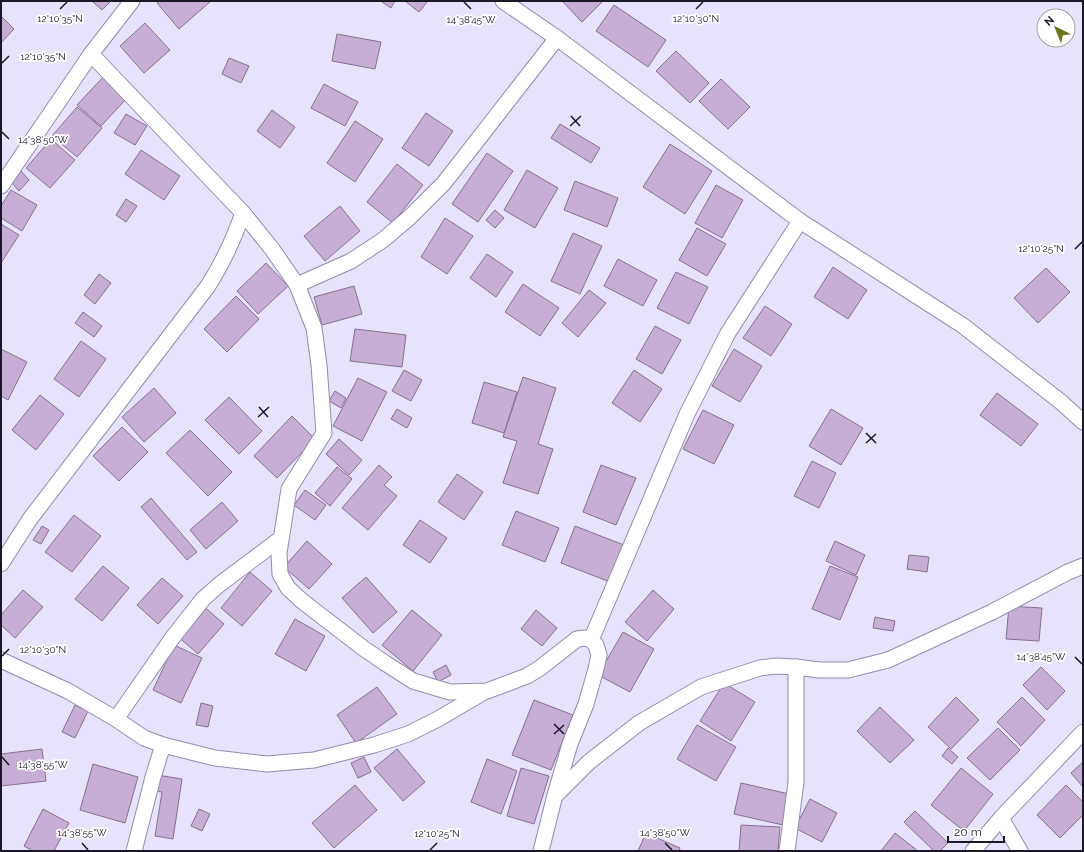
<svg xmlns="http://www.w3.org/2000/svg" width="1084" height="852" viewBox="0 0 1084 852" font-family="Raleway,sans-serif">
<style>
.building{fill:#c7aed4;stroke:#877093}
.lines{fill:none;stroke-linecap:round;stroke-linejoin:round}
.minor-casing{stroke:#928ab1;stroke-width:17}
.minor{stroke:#fff;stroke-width:15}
.ticks{fill:none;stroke:#1a1726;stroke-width:1.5}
.ticks-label{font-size:10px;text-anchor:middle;fill:#1a1726;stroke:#fff;stroke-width:3.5;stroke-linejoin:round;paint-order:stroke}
</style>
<rect width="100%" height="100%" fill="#e8e3fd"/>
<!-- building -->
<g class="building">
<polygon points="92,1 111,1 102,10"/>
<polygon points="160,1 211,1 179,29 157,3"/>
<polygon points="383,1 395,1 391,8 382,2"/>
<polygon points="405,1 428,1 419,12"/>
<polygon points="562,1 601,1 602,2 582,22"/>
<polygon points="614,5 666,40 648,67 596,31"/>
<polygon points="1,16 14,29 1,43"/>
<polygon points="145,23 170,50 144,73 120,46"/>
<polygon points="337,34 381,42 375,69 332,61"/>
<polygon points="676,51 709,83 690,103 656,71"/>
<polygon points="229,58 249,66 241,83 222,74"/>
<polygon points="106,74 129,96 101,126 77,105"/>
<polygon points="721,79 750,107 728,129 699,101"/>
<polygon points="324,84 358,102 345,126 311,108"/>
<polygon points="77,107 102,128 77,157 52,136"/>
<polygon points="272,110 295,127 280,148 257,131"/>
<polygon points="426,113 453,131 429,166 402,148"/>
<polygon points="126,114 147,126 135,145 114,133"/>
<polygon points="355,121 383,139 355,182 327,163"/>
<polygon points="560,124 600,148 591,163 551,138"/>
<polygon points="51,139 75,160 50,188 26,168"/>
<polygon points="670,144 712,171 685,214 643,187"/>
<polygon points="141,150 180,176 164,200 125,174"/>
<polygon points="487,153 513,171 478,222 452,204"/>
<polygon points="397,164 423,185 393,223 367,202"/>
<polygon points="527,170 558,188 535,228 504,210"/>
<polygon points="21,171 29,180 19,191 11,182"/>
<polygon points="575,181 618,198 607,227 564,210"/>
<polygon points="716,185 743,200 722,238 695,223"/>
<polygon points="11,190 37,205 22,231 1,218 1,206"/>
<polygon points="126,199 137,206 126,222 116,215"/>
<polygon points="340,206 360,231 325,261 304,236"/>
<polygon points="495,210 504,218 495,228 486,220"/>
<polygon points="445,218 473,236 447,274 421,257"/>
<polygon points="1,224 19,235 1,263"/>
<polygon points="697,228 726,244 707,276 679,260"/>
<polygon points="573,233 602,246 580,294 551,281"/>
<polygon points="487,254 513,272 496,297 470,278"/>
<polygon points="618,259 657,280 643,306 604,286"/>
<polygon points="266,263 288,286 258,314 237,291"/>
<polygon points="833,267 867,290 848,319 814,297"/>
<polygon points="1046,268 1070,292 1038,323 1014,298"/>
<polygon points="676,272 708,287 689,324 657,308"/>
<polygon points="99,274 111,283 95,304 84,295"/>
<polygon points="523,284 559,308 540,336 505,312"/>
<polygon points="354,286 362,314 322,325 314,297"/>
<polygon points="589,290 606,303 578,337 562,323"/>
<polygon points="236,296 259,319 227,352 204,329"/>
<polygon points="765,306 792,324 771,356 743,338"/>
<polygon points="83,312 102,326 94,337 75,323"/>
<polygon points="655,326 681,340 662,374 636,359"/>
<polygon points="355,329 406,335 402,367 350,361"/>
<polygon points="81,341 106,359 79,397 54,379"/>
<polygon points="1,349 27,362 8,400 1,396"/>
<polygon points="734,349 762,366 740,402 712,386"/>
<polygon points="404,370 422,380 411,401 392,391"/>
<polygon points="634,370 662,389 640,422 612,403"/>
<polygon points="523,377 556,388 538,444 553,449 538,494 503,483 517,441 503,437"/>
<polygon points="358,378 387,392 362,441 333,426"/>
<polygon points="484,382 517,392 504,433 472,423"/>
<polygon points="154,388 176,413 144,442 122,417"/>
<polygon points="335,391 346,398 341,408 329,401"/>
<polygon points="997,393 1038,424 1021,446 980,415"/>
<polygon points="40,395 64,414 36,450 12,430"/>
<polygon points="229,397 262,431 239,454 205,420"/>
<polygon points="397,409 412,418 407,428 391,419"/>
<polygon points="831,409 863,428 841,465 809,446"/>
<polygon points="703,410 734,425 714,464 683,449"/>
<polygon points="292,416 315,439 277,478 254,456"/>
<polygon points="122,427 148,452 119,481 93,456"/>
<polygon points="190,430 232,472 208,496 166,453"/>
<polygon points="339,439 362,460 349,475 326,454"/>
<polygon points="812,461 836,473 819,508 794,496"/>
<polygon points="379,465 392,477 384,485 397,496 368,530 342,508"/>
<polygon points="601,465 636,478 616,525 583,512"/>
<polygon points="337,467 352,479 330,506 315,493"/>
<polygon points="457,474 483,492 464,520 438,502"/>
<polygon points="305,490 326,505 315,520 294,505"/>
<polygon points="151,498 197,552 187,560 141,507"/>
<polygon points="222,502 238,521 206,549 190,530"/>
<polygon points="516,511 559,528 545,562 502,545"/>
<polygon points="74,515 101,536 72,572 45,552"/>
<polygon points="420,520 447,538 430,563 403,545"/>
<polygon points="42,526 49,530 41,544 33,540"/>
<polygon points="575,526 624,545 610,582 561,563"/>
<polygon points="307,541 332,564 309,589 284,567"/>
<polygon points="835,541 865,555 856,575 826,561"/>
<polygon points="909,555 929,557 927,572 907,569"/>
<polygon points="103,566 129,588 102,621 75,599"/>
<polygon points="830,566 858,577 840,620 812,609"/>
<polygon points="250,572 272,591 242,626 221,608"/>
<polygon points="366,577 397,612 373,633 342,598"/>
<polygon points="162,578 183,596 158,624 137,605"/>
<polygon points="23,590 43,607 15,638 1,625 1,615"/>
<polygon points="653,590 674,609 647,641 625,622"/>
<polygon points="201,604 224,624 198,654 175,634"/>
<polygon points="1009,606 1042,608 1039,641 1006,639"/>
<polygon points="412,610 442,635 413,671 382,645"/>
<polygon points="536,610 557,628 542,646 521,629"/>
<polygon points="875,617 895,621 893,631 873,628"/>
<polygon points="295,619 325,636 306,671 275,654"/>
<polygon points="623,632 654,649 630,692 598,675"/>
<polygon points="174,645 202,658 181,703 153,690"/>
<polygon points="446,665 451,675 438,682 433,672"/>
<polygon points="1041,667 1065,691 1047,710 1023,685"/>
<polygon points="724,683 755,702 731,741 700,721"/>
<polygon points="377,687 397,714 356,743 337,715"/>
<polygon points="956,697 979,720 951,749 928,727"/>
<polygon points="1022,697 1045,720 1021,746 997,722"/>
<polygon points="534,700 573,715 551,770 512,755"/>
<polygon points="201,703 213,706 208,727 196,725"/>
<polygon points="75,705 88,711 75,738 62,732"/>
<polygon points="880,707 914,740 890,763 857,731"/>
<polygon points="697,725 736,747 716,781 677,759"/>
<polygon points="998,728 1020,750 990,780 967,758"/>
<polygon points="948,748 958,757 952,764 942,756"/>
<polygon points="42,749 46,781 1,786 1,754"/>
<polygon points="397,749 425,782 403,801 374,768"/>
<polygon points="364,757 371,772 358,778 351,763"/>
<polygon points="487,759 517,771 501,814 471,802"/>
<polygon points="1083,762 1083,787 1071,773"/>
<polygon points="93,764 138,777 125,823 80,810"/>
<polygon points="521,768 549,776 534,824 507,816"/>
<polygon points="961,768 993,794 964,831 931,805"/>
<polygon points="157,775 182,779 173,839 155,836 162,792 154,791"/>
<polygon points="741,783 789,794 783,825 734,814"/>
<polygon points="355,785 377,810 334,848 312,823"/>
<polygon points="1066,785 1083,802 1083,815 1060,838 1037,815"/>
<polygon points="810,799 837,813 822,842 795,828"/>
<polygon points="43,809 69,823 54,851 33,851 24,846"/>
<polygon points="199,809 210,814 202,831 191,826"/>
<polygon points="915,811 948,843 940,851 934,851 904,822"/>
<polygon points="741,825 780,827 778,851 739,851"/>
<polygon points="646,833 680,848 679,851 638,851"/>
<polygon points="895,833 918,851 881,851"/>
</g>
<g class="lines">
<defs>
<g id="minor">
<polyline points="503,1 557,38 800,221 962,325 1061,402 1083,422"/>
<polyline points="91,54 243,213 272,249 297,285 314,328 319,365 324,433 289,489 279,553 280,574 288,588 302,601 363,648 385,663 413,681 450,692 487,691 527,676 540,668 577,639 585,638 591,640 596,645 599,655 596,669 586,704 570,744 555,795 541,851"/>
<polyline points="1,186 91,54 132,1"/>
<polyline points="297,285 351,261 383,240 410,217 444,183 557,38"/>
<path d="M1 564 30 519 208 286C224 261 233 241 243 213"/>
<polyline points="591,640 687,414 728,333 800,221"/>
<polyline points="1,660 68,691 116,719 144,738 163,745 215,758 267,764 314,760 374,745 408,734 438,719 484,692"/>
<polyline points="116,719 173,637 203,599 220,584 280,539"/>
<polyline points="556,795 589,762 639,723 701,687 760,668 776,666 796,667 819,670 848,670 888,660 992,612 1068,572 1083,566"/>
<polyline points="1001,818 1020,851"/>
<polyline points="134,851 153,777 163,745"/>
<polyline points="787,851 796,782 796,667"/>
<polyline points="973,851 1001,818 1083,732"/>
</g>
</defs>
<!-- minor casing -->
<use href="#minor" class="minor-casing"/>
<!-- minor -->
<use href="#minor" class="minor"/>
</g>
<!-- ticks -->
<path class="ticks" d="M464 2 471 9M60 9 67 2M696 9 703 2M2 63 9 56M571 116 580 126M570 126 581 116M2 132 9 139M1075 249 1082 242M259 407 268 417M258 417 269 407M866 433 876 443M866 443 876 434M2 656 9 649M1075 657 1082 664M554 724 564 734M554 734 564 725M2 757 9 765M82 843 88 850M665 843 672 850M430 850 437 843"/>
<g class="ticks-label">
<text x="60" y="22">12°10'35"N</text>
<text x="696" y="22">12°10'30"N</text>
<text x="471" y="23">14°38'45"W</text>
<text x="43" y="60">12°10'35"N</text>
<text x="43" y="143">14°38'50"W</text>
<text x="1041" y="252">12°10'25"N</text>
<text x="43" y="653">12°10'30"N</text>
<text x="1041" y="660">14°38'45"W</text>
<text x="43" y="768">14°38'55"W</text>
<text x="82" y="836">14°38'55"W</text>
<text x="665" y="836">14°38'50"W</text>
<text x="437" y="837">12°10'25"N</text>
</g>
<!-- border -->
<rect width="1084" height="852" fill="none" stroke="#1a1726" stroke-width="4"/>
<!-- north arrow -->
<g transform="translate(1056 28) rotate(317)"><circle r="19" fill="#ffffff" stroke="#a3a2a8"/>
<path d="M0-3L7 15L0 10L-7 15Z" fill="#6d741c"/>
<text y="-6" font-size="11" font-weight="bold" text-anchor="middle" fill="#1a1726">N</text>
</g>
<!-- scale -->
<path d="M948 836v6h56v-6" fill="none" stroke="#1a1726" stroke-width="2"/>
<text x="954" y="836" font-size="12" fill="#1a1726" stroke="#ffffff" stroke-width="3" paint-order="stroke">20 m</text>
</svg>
